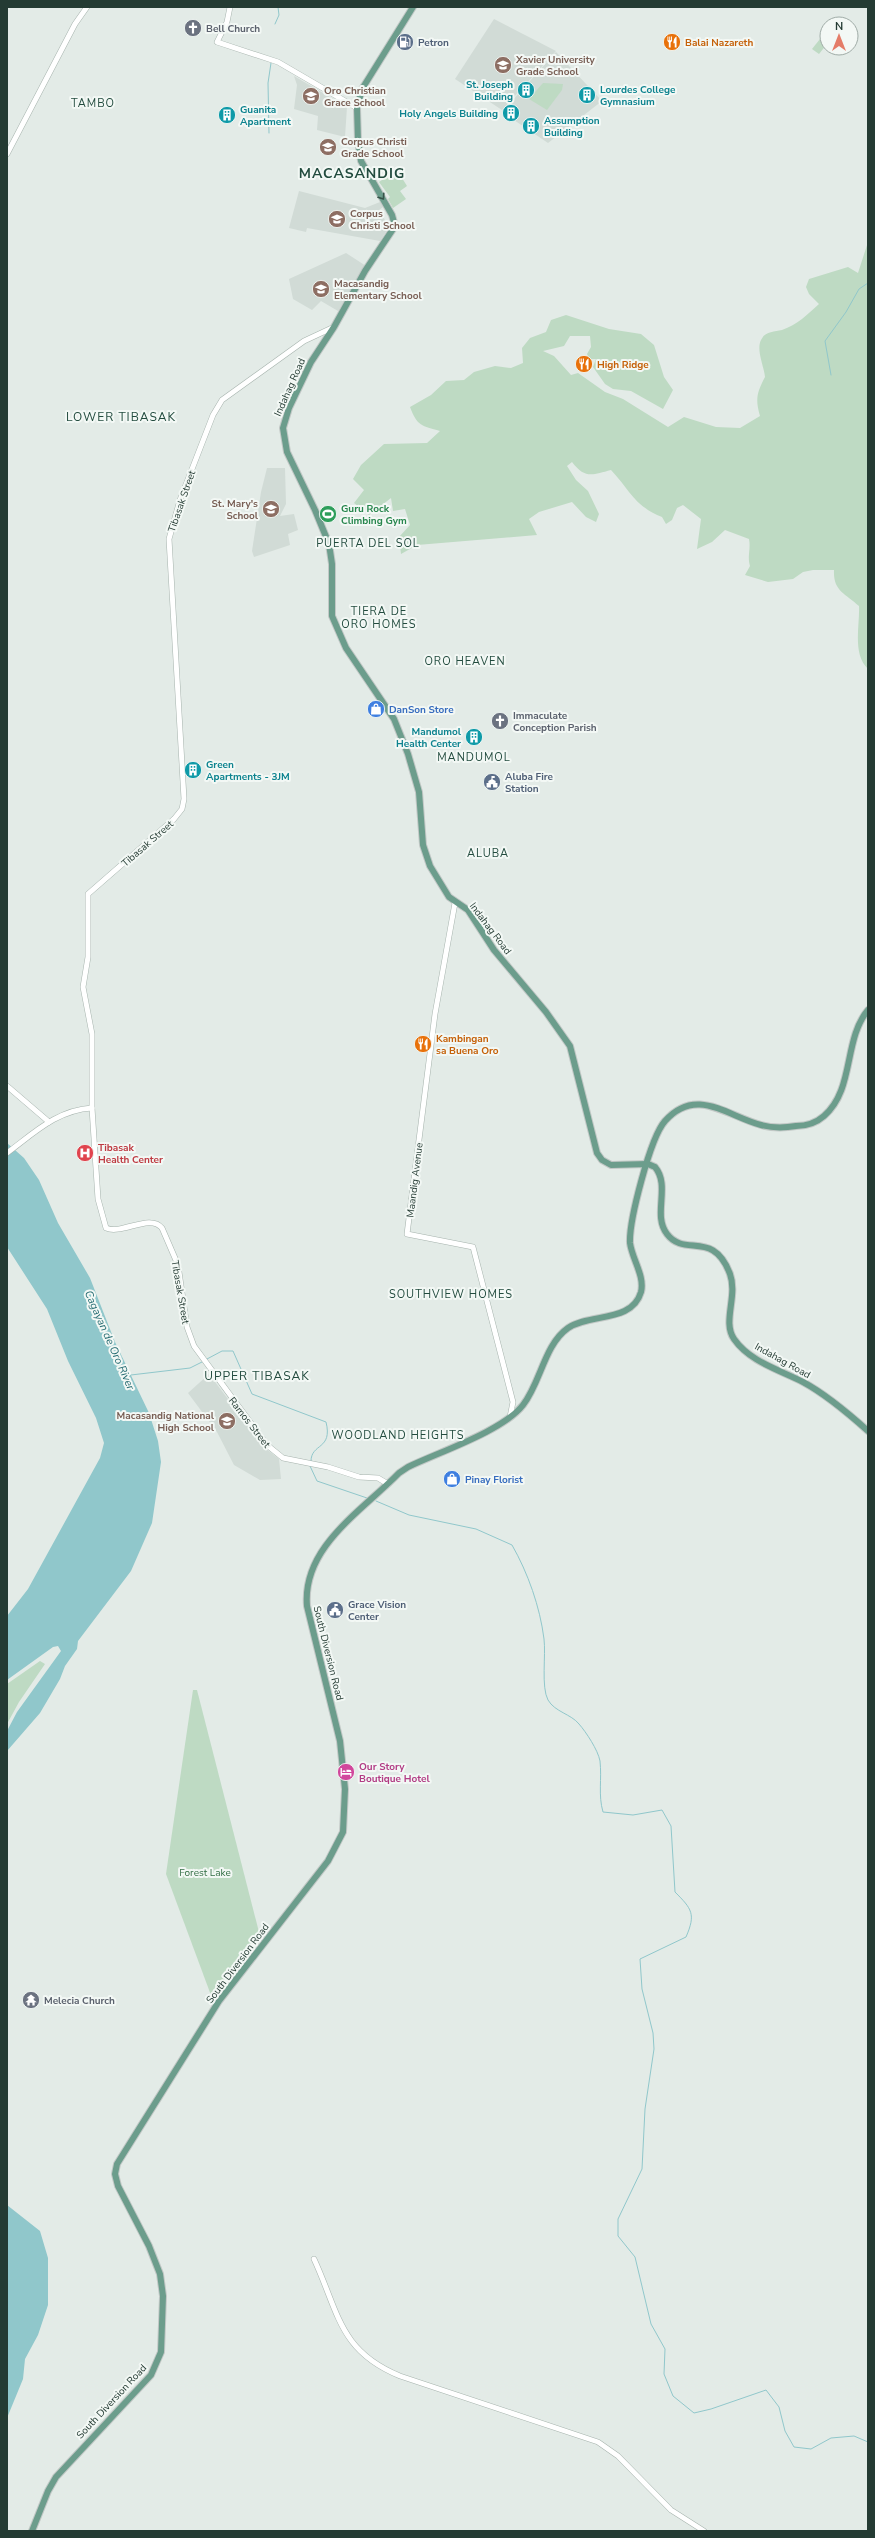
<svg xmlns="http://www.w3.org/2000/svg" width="875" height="2538" viewBox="0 0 875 2538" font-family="'Nunito Sans',sans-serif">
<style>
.built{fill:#d1dbd6}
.green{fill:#bedac3}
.water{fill:#90c7cb}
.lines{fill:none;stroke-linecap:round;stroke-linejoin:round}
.stream{stroke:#90c7cb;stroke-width:1}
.minor-casing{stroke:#a6b3ad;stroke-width:6}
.major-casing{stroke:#c2c8c6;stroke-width:8}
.minor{stroke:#fff;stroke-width:5}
.major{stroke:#6c9d8c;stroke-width:6}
.oneway{stroke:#365449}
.labels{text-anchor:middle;stroke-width:4;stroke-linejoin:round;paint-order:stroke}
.worship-label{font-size:10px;font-weight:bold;fill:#5b616d;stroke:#f3f8f5;text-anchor:start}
.service-label{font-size:10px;font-weight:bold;fill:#4e5e75;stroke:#f3f8f5;text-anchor:start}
.food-label{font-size:10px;font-weight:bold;fill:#c56008;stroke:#f3f8f5;text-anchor:start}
.education-label{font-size:10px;font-weight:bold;fill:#785e54;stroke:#f3f8f5;text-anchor:start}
.culture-label{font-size:10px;font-weight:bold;fill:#0d838f;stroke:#f3f8f5;text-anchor:start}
.street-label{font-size:10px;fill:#243b33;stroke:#f3f8f5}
.leisure-label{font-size:10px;font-weight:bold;fill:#27864d;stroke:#f3f8f5;text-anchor:start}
.shop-label{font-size:10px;font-weight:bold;fill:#366cbe;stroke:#f3f8f5;text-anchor:start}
.health-label{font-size:10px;font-weight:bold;fill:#be3a42;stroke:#f3f8f5;text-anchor:start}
.hotel-label{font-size:10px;font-weight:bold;fill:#b23c85;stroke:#f3f8f5;text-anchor:start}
.park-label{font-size:10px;fill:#336e45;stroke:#f3f8f5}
.neighbourhood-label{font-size:11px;letter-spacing:1px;fill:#224b3e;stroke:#f3f8f5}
.water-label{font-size:11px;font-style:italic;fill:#246b71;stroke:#f3f8f5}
.quarter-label{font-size:12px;letter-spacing:1px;fill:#224b3e;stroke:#f3f8f5}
.district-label{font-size:14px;font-weight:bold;letter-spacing:1px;fill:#224b3e;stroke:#f3f8f5}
</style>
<rect width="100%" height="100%" fill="#e3ebe7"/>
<!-- built -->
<g class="built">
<polygon points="494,19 556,51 502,110 455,79"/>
<polygon points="556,52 602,101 548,143 502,112"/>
<polygon points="294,76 347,107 345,137 317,130 318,116 294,109 297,85"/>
<polygon points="299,191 365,208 380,202 383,207 379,210 389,227 380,241 307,228 306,232 289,228"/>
<polygon points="346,253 366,266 338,311 321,301 312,310 293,299 289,279"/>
<polygon points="267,468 285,468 286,504 280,516 294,514 298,530 288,534 290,545 254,557 252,551 261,492"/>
<polygon points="209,1374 265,1448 279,1459 281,1479 260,1480 234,1465 217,1432 188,1393"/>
</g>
<!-- green -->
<g class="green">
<polygon points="820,39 827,44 819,54 812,49"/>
<polygon points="543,83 563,84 562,90 547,110 529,99"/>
<polygon points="397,170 407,186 400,191 406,199 393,208 388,199 390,197 379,182"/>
<path d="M868 242V669C852 654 860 625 859 606 845 593 833 591 834 570H813L803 572 793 579 768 582 745 575 750 566C747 556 751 549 749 539L725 530 712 542 697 549 701 519 683 505 677 508 672 520 666 524 662 517C634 506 630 490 611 470 592 475 585 479 572 462L567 466 576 480 588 491 599 514 596 522 586 517 572 502 539 512 529 519 537 535 417 545 401 554 399 537 410 525 405 509 393 511 391 498 369 515 354 503 364 490 353 479 361 465 384 444 427 443 440 431C422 426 417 426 410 407L431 395 446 381 464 380 474 372 495 366 511 368 523 363 522 348 530 338 546 332 551 320 566 315 609 329 641 334 654 345 664 377 673 390 663 409 631 391 613 389 605 384 593 367 596 359H589L587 354 591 347 590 336H570L564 346 543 351 554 356 571 375 578 373 605 392 623 399 668 427 684 417 716 427 740 428 760 416C755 399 757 392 765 377 764 366 756 350 761 340 765 331 774 332 782 330 797 325 808 314 819 304L809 294 806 287 809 279 848 267 858 273Z"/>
<polygon points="40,1661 45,1664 19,1702 7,1724 7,1684"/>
<polygon points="193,1690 197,1690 260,1936 212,1998 166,1874"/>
</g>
<!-- water -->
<g class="water">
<polygon points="7,1143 24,1158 39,1180 58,1223 90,1278 115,1342 149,1413 158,1441 161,1462 152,1523 131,1571 78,1641 77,1649 65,1666 60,1679 40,1713 7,1751 7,1731 17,1712 61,1651 58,1646 53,1647 7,1680 7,1616 28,1589 100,1458 104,1443 96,1418 68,1361 47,1309 7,1247"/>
<polygon points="7,2205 40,2231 48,2258 48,2305 38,2335 25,2359 23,2379 7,2418"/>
</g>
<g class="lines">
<!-- stream -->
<g class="stream">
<polyline points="275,24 279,15 278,7"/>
<polyline points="269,133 268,83 271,63"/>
<polyline points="831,375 825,341 846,312 859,289 868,283"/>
<path d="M207 1359 222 1351H233L252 1394 326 1422C333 1450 311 1443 311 1461"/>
<polyline points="131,1375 190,1368 202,1362"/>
<polyline points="310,1466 317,1481 367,1498"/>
<path d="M376 1501 409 1515 476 1529 512 1545C528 1573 540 1607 544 1639 546 1655 541 1687 548 1700 555 1712 571 1714 579 1724 586 1732 598 1750 600 1761 602 1779 598 1795 603 1812L633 1815 662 1810 671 1826 675 1892C692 1909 696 1914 686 1937L640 1959 642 1989 653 2033 654 2049 645 2109 642 2169 618 2219V2236L635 2257 651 2324 665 2349 664 2374 673 2396 694 2413 711 2409 766 2390 779 2407 785 2431 794 2447 811 2449 831 2438 854 2436 868 2442"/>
</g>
<defs>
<g id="minor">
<polyline points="230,7 227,22 217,42 278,62 357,108"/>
<polyline points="7,154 75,24 87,7"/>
<path d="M334 327 304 341 222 400 213 415 180 500 169 539 184 799 182 809 174 819 88 894V957L83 987 92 1034V1108L98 1199 106 1228C122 1235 150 1213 162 1228L178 1265 187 1327 194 1346 267 1445 283 1458 328 1467 359 1477 378 1478 388 1484"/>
<polyline points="455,903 435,1014 407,1234 473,1247 513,1402 510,1417"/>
<polyline points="7,1086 49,1122"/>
<path d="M7 1153C34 1133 57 1110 92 1108"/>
<path d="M314 2259C339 2313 339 2351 400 2376L598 2442 618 2456 671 2510 704 2531"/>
</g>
<g id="major">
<path d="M413 7 362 89 357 108 358 141 361 161 392 215 395 226 365 271 334 327 311 362 289 408 283 428 287 452 315 510 329 544 332 564V616L346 648 394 719 408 754 419 792 423 845 430 866 449 897 468 910 494 950 546 1012 570 1046 597 1153 602 1160 611 1165 648 1164 655 1167C671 1186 652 1215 667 1234 685 1258 713 1229 730 1274 738 1296 722 1322 734 1339 750 1362 780 1370 803 1382 827 1395 848 1413 868 1431"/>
<path d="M32 2531 48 2491 56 2477 151 2375 161 2352 163 2296 160 2274 149 2246 118 2186 115 2174 117 2164 219 2001 328 1861 343 1832 345 1789 340 1741 307 1606C302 1547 362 1511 399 1473L408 1467C439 1452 503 1431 523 1405 541 1382 544 1345 568 1328 590 1313 632 1323 641 1292 645 1276 632 1259 630 1243 629 1221 650 1138 665 1121 696 1086 727 1116 761 1125 772 1128 784 1128 796 1126 806 1126 816 1123 824 1116 855 1089 843 1040 868 1010"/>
</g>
</defs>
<!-- minor casing -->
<use href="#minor" class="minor-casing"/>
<!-- major casing -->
<use href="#major" class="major-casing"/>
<!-- minor -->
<use href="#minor" class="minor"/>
<!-- major -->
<use href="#major" class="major"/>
</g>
<!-- one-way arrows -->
<defs><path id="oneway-chevron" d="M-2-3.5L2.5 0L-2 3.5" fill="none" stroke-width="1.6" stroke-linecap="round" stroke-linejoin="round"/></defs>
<use class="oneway" href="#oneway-chevron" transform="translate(382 197) rotate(56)"/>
<!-- icons -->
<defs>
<symbol id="church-disc" viewBox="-11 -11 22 22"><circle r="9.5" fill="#6b7280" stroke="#f3f8f5"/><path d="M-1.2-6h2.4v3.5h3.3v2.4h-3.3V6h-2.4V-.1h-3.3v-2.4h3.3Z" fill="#fff"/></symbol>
<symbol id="fuel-disc" viewBox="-11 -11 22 22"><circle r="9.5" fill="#5c6f8a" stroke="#f3f8f5"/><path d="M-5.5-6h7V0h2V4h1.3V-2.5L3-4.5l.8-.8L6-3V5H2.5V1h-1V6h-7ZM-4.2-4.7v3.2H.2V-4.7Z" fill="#fff"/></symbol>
<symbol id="restaurant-disc" viewBox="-11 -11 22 22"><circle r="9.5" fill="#e8710a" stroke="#f3f8f5"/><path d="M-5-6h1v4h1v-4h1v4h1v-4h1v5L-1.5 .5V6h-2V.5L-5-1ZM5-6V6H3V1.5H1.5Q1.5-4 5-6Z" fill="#fff"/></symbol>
<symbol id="school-disc" viewBox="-11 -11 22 22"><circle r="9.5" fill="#8d6e63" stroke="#f3f8f5"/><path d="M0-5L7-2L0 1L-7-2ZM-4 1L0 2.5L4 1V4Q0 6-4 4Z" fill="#fff"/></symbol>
<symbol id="building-disc" viewBox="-11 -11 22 22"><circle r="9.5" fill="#0f9aa8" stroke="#f3f8f5"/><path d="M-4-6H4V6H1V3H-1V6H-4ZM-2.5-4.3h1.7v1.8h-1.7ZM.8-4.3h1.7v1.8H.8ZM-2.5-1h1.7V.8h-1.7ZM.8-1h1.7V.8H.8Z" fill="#fff"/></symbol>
<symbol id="stadium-disc" viewBox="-11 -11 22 22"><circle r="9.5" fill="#2e9e5b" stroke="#f3f8f5"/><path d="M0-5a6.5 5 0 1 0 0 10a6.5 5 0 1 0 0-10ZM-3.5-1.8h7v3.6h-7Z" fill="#fff"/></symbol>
<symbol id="shop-disc" viewBox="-11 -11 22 22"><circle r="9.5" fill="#3f7fe0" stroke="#f3f8f5"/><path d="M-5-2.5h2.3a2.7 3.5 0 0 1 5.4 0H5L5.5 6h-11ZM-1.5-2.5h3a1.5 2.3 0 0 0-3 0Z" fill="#fff"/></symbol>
<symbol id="civic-disc" viewBox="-11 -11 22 22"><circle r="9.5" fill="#5c6f8a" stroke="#f3f8f5"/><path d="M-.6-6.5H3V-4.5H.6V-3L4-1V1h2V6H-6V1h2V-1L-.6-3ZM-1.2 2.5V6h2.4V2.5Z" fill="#fff"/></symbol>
<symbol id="hospital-disc" viewBox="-11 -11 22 22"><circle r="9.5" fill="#e0444e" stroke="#f3f8f5"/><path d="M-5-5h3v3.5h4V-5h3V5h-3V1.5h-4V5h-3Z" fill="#fff"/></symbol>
<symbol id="hotel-disc" viewBox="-11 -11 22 22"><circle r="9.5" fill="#d1479c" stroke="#f3f8f5"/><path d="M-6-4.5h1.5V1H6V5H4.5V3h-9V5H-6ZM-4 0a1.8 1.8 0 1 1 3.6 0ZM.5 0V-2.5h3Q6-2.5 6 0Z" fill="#fff"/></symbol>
<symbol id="temple-disc" viewBox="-11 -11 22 22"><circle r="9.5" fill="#6b7280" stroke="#f3f8f5"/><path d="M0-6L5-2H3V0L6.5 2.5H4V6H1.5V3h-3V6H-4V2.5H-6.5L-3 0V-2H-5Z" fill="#fff"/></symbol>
</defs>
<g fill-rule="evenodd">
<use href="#church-disc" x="183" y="18" width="20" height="20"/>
<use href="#fuel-disc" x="395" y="32" width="20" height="20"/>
<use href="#restaurant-disc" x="662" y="32" width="20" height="20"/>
<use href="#school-disc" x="493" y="55" width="20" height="20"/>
<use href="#building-disc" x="516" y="80" width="20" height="20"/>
<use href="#building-disc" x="577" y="85" width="20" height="20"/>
<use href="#school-disc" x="301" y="86" width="20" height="20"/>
<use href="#building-disc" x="501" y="103" width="20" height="20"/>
<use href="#building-disc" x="217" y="105" width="20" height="20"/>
<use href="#building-disc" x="521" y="116" width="20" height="20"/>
<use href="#school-disc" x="318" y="137" width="20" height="20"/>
<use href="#school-disc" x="327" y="209" width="20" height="20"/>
<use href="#school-disc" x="311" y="279" width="20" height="20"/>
<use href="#restaurant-disc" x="574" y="354" width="20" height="20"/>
<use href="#school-disc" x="261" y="499" width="20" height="20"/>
<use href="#stadium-disc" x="318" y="504" width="20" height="20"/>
<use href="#shop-disc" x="366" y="699" width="20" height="20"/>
<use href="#church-disc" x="490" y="711" width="20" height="20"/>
<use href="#building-disc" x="464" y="727" width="20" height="20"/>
<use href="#building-disc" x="183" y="760" width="20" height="20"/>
<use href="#civic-disc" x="482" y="772" width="20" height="20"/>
<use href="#restaurant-disc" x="413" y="1034" width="20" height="20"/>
<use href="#hospital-disc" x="75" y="1143" width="20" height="20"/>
<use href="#school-disc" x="217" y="1411" width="20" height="20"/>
<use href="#shop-disc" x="442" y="1469" width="20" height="20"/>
<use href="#civic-disc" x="325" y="1600" width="20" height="20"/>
<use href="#hotel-disc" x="336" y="1762" width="20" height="20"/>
<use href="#temple-disc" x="21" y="1990" width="20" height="20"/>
</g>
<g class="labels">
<!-- worship labels -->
<g class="worship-label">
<text x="206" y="32">Bell Church</text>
<text x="513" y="719">Immaculate<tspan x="513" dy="12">Conception Parish</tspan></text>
<text x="44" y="2004">Melecia Church</text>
</g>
<!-- service labels -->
<g class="service-label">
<text x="418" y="46">Petron</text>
<text x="505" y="780">Aluba Fire<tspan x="505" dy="12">Station</tspan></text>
<text x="348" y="1608">Grace Vision<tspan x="348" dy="12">Center</tspan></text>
</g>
<!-- food labels -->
<g class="food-label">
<text x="685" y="46">Balai Nazareth</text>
<text x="597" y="368">High Ridge</text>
<text x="436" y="1042">Kambingan<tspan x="436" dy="12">sa Buena Oro</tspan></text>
</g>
<!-- education labels -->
<g class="education-label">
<text x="516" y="63">Xavier University<tspan x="516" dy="12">Grade School</tspan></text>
<text x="324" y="94">Oro Christian<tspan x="324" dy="12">Grace School</tspan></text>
<text x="341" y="145">Corpus Christi<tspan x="341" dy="12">Grade School</tspan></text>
<text x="350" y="217">Corpus<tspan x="350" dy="12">Christi School</tspan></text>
<text x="334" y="287">Macasandig<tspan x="334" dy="12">Elementary School</tspan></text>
<text x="258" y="507" text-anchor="end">St. Mary's<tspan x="258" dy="12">School</tspan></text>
<text x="214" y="1419" text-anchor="end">Macasandig National<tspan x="214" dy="12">High School</tspan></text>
</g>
<!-- culture labels -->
<g class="culture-label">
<text x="513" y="88" text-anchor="end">St. Joseph<tspan x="513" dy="12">Building</tspan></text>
<text x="600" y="93">Lourdes College<tspan x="600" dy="12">Gymnasium</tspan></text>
<text x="240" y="113">Guanita<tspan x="240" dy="12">Apartment</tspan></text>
<text x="498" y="117" text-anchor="end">Holy Angels Building</text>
<text x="544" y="124">Assumption<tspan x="544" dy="12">Building</tspan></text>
<text x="461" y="735" text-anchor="end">Mandumol<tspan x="461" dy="12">Health Center</tspan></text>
<text x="206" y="768">Green<tspan x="206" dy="12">Apartments - 3JM</tspan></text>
</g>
<!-- street labels -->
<g class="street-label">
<text transform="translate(289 387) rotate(-66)" y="4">Indahag Road</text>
<text transform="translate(181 501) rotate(-71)" y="4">Tibasak Street</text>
<text transform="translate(147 843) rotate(-41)" y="4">Tibasak Street</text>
<text transform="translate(491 928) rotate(53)" y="4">Indahag Road</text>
<text transform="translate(414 1180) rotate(-83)" y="4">Maandig Avenue</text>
<text transform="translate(181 1292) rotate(80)" y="4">Tibasak Street</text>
<text transform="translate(783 1360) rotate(29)" y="4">Indahag Road</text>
<text transform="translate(250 1422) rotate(52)" y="4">Ramos Street</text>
<text transform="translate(329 1653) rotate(76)" y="4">South Diversion Road</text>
<text transform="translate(237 1963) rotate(-53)" y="4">South Diversion Road</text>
<text transform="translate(111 2401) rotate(-47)" y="4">South Diversion Road</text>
</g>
<!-- leisure labels -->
<g class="leisure-label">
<text x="341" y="512">Guru Rock<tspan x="341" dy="12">Climbing Gym</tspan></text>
</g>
<!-- shop labels -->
<g class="shop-label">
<text x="389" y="713">DanSon Store</text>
<text x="465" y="1483">Pinay Florist</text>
</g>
<!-- health labels -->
<g class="health-label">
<text x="98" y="1151">Tibasak<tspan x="98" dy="12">Health Center</tspan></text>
</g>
<!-- hotel labels -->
<g class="hotel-label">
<text x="359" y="1770">Our Story<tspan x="359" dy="12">Boutique Hotel</tspan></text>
</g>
<!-- park labels -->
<g class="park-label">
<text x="205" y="1876">Forest Lake</text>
</g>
<!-- neighbourhood labels -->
<g class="neighbourhood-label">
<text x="93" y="107">TAMBO</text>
<text x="368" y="547">PUERTA DEL SOL</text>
<text x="379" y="615">TIERA DE<tspan x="379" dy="13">ORO HOMES</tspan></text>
<text x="465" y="665">ORO HEAVEN</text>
<text x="474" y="761">MANDUMOL</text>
<text x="488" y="857">ALUBA</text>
<text x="451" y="1298">SOUTHVIEW HOMES</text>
<text x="398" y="1439">WOODLAND HEIGHTS</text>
</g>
<!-- water labels -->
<g class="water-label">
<text transform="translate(110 1340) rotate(66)" y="4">Cagayan de Oro River</text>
</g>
<!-- quarter labels -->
<g class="quarter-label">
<text x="121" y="421">LOWER TIBASAK</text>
<text x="257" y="1380">UPPER TIBASAK</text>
</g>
<!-- district labels -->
<g class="district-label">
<text x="352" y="178">MACASANDIG</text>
</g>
</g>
<!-- border -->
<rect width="875" height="2538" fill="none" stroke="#243b33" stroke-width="16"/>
<!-- north arrow -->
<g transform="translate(839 36)"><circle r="19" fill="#f3f8f5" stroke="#a0aca7"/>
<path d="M0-3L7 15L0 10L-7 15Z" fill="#e47c68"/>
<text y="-6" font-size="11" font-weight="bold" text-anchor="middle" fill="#243b33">N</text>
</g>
</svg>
